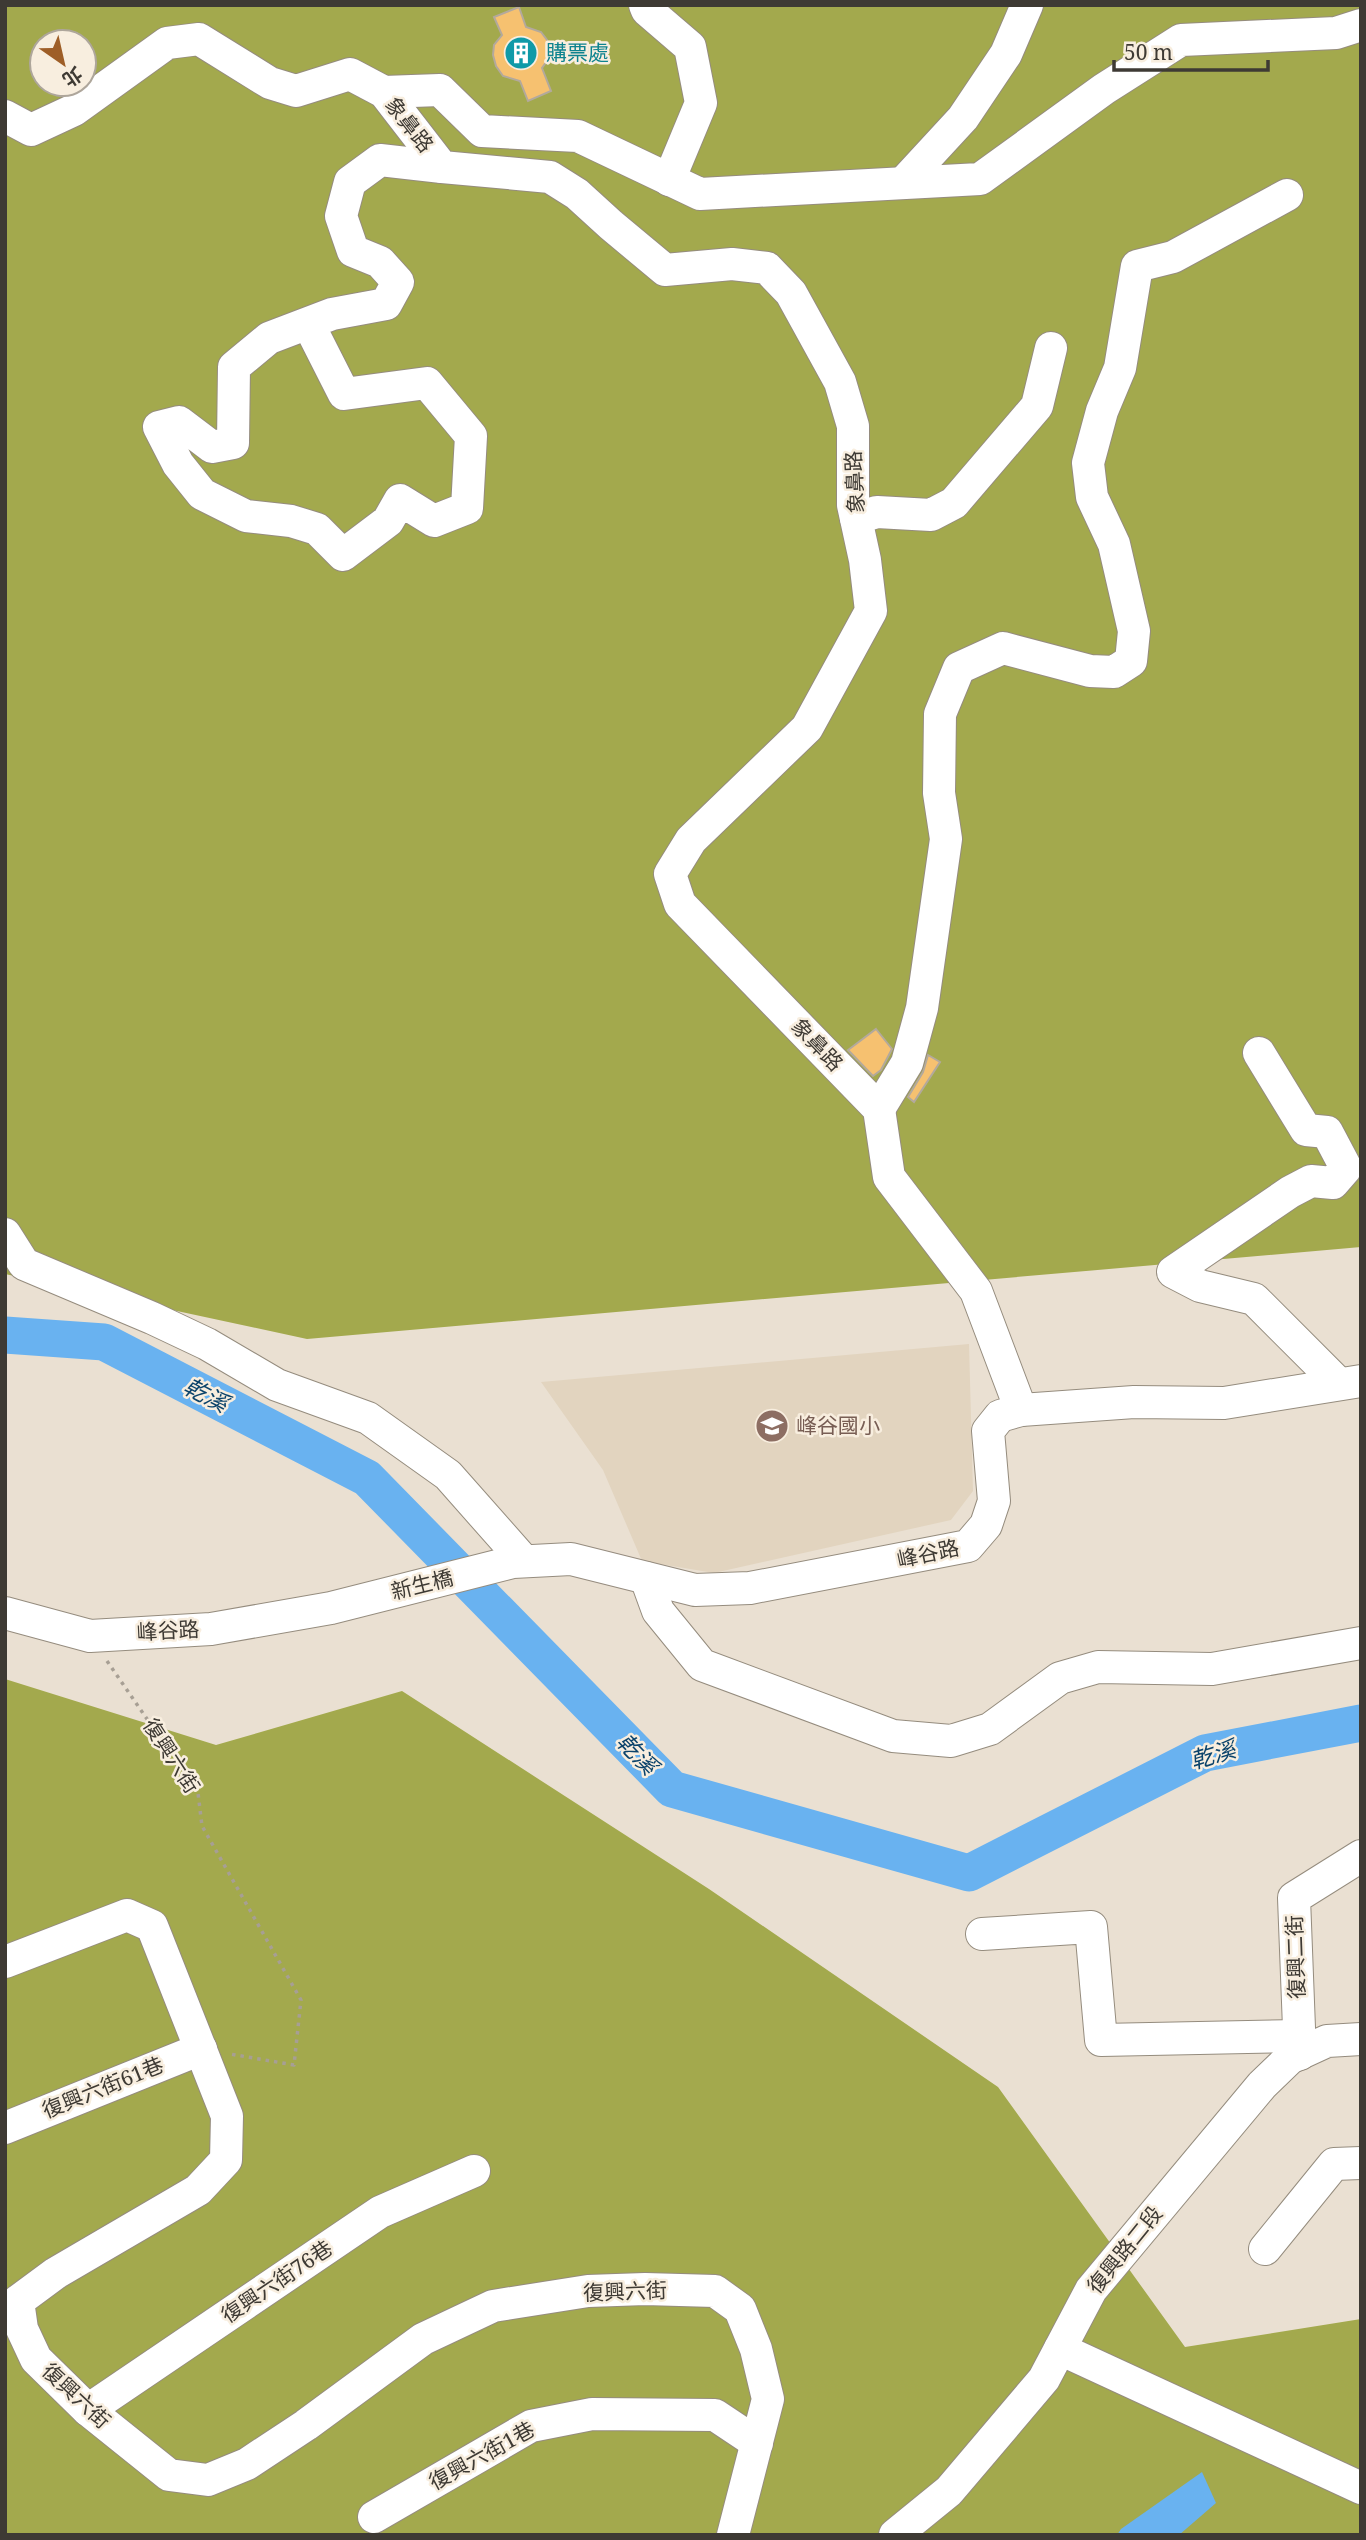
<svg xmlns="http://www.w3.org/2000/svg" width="1366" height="2540" viewBox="0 0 1366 2540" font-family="'Noto Serif','Noto Sans TC',serif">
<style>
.built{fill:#e2d4bf}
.forest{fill:#a3a94d;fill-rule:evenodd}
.water{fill:#69b2f0}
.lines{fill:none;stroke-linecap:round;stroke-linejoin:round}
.river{stroke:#69b2f0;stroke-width:37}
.building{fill:#f6c170;stroke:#b3a99c;stroke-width:2}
.minor-casing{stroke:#958c7e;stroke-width:34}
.path{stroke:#a79f94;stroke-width:3.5;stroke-dasharray:3.5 5;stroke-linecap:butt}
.minor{stroke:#fff;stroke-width:32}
.labels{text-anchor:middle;stroke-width:5;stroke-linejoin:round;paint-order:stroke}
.culture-label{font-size:21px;fill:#0d838f;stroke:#f8eedf;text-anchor:start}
.street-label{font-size:21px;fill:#3e3a34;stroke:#f8eedf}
.education-label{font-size:21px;fill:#785e54;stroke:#f8eedf;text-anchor:start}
.water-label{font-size:23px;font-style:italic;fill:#0b436b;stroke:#f8eedf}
</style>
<rect width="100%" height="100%" fill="#eae0d2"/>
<!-- built -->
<polygon class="built" points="969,1344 973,1491 951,1520 714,1573 642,1561 603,1470 541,1382"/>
<!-- forest -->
<g class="forest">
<path d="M5 5H1361V1247L307 1339 5 1274ZM42 42H84V84H42Z"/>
<polygon points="5,1679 216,1745 402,1691 709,1889 998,2087 1185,2347 1361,2319 1361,2535 5,2535"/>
</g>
<!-- water -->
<polygon class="water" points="1202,2472 1216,2503 1179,2535 1117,2535 1121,2529"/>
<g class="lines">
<!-- river -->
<polyline class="river" points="5,1335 104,1342 367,1478 672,1789 969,1873 1205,1753 1361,1723"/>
</g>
<!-- building -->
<g class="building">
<polygon points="519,7 526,27 541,32 547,40 549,51 547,61 542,68 551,91 528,101 520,81 503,76 496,66 493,55 494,45 502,35 494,17"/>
<polygon points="876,1029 892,1049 881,1070 873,1076 848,1050"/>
<polygon points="928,1055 940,1062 914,1102 908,1097 923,1072"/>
</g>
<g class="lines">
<defs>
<g id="minor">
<polyline points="645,5 647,10 690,47 701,103 669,180"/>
<polyline points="384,92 440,90 482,131 578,136 700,194 980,179 1104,89 1181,40 1336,33 1361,25"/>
<polyline points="5,116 31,130 74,110 167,43 199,39 270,83 296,91 350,74 384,92 442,167 550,177 577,194 611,225 665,270 732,264 767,268 791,293 840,382 853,426 853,505 865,560 871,611 807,728 691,840 670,874 680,904 879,1109 889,1177 976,1291 1021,1410"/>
<polyline points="903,183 963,118 1006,54 1027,5"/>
<polyline points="308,323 344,394 427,383 471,436 467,508 434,521 400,500 388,521 343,555 317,529 291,521 246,516 202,494 178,464 159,427 179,422 212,447 233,443 234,367 269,338 332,314 386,304 398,282 380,262 353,251 341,216 350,182 380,160 442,167"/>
<polyline points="856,518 877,512 931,515 954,503 1037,406 1051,348"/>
<polyline points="1259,1053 1306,1130 1327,1132 1346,1168 1333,1183 1311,1181 1290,1192 1173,1272 1200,1286 1254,1299 1339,1384"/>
<polyline points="879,1109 907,1063 922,1008 946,839 939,793 940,714 959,668 1003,648 1090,671 1114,672 1131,661 1134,631 1114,544 1092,497 1088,463 1102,411 1120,368 1137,266 1173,257 1287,195"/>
<polyline points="5,1234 24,1264 152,1318 207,1344 277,1385 368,1418 448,1475 524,1561"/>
<polyline points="646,1578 658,1611 702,1665 893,1736 951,1741 990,1729 1060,1678 1098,1667 1212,1669 1361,1643"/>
<polyline points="5,1613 90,1636 211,1629 331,1608 513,1562 571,1559 695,1590 750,1588 968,1546 986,1525 994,1501 988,1431 1000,1416 1021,1410 1134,1402 1224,1403 1361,1381"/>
<polyline points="982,1934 1091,1927 1101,2040 1299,2036"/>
<polyline points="5,1962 127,1915 152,1926 227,2116 226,2160 198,2190 56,2273 18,2301 22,2329 36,2359 88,2410 169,2475 208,2480 247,2464 306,2425 423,2339 493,2306 588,2291 645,2289 715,2291 740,2309 756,2349 768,2399 733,2535"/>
<polyline points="1300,2054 1294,1898 1361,1856"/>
<polyline points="5,2128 201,2049"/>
<polyline points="1265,2249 1334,2164 1361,2163"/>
<polyline points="1060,2349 1361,2488"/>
<polyline points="88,2410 380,2212 474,2171"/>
<polyline points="374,2517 531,2426 592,2414 715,2415 757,2443"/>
<polyline points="895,2535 949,2491 1044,2379 1091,2290 1262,2085 1290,2058 1327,2041 1361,2039"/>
</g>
</defs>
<!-- minor casing -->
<use href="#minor" class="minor-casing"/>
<!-- path -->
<polyline class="path" points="107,1661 198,1793 202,1826 301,2000 294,2065 230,2054"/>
<!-- minor -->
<use href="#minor" class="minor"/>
</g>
<!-- icons -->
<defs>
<symbol id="building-disc" viewBox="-11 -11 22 22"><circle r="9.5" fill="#0f9aa8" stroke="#f8eedf"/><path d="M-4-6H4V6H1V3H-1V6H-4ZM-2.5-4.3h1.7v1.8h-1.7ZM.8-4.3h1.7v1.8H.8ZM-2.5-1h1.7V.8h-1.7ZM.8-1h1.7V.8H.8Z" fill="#fff"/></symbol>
<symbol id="school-disc" viewBox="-11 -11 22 22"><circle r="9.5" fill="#8d6e63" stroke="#f8eedf"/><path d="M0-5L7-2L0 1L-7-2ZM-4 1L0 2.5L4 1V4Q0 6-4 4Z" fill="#fff"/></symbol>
</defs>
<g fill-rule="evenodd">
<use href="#building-disc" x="502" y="34" width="38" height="38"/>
<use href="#school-disc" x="753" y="1407" width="38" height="38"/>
</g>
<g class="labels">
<!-- culture labels -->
<g class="culture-label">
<text x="546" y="60">購票處</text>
</g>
<!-- street labels -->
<g class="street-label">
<text transform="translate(409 125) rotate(52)" y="7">象鼻路</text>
<text transform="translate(855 482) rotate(-93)" y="7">象鼻路</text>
<text transform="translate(817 1045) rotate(46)" y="7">象鼻路</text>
<text transform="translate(928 1554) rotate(-12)" y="7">峰谷路</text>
<text transform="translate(422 1585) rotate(-14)" y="7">新生橋</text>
<text transform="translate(168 1631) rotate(-3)" y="7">峰谷路</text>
<text transform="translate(171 1756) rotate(57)" y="7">復興六街</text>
<text transform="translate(1296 1957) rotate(-92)" y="7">復興二街</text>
<text transform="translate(103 2088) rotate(-22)" y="7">復興六街61巷</text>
<text transform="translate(1125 2250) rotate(-51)" y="7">復興路二段</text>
<text transform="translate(277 2282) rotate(-34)" y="7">復興六街76巷</text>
<text transform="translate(625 2292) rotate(-2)" y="7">復興六街</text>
<text transform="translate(76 2396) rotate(43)" y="7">復興六街</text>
<text transform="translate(482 2456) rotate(-29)" y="7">復興六街1巷</text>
</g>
<!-- education labels -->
<g class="education-label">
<text x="796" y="1433">峰谷國小</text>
</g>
<!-- water labels -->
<g class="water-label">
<text transform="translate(206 1395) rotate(27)" y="8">乾溪</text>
<text transform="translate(637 1754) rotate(46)" y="8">乾溪</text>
<text transform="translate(1213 1755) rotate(-17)" y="8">乾溪</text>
</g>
</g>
<!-- border -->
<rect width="1366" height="2540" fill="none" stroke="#3e3a34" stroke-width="14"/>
<!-- north arrow -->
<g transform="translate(63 63) rotate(146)"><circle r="33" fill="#f8eedf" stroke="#aea69b" stroke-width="2"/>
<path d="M0-5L12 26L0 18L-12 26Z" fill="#9e5e27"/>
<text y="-10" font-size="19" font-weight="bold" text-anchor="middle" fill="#3e3a34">北</text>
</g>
<!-- scale -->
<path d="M1114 60v10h154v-10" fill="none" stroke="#3e3a34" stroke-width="3.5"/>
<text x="1124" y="60" font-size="21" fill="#3e3a34" stroke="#f8eedf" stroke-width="5" paint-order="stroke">50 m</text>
</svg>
